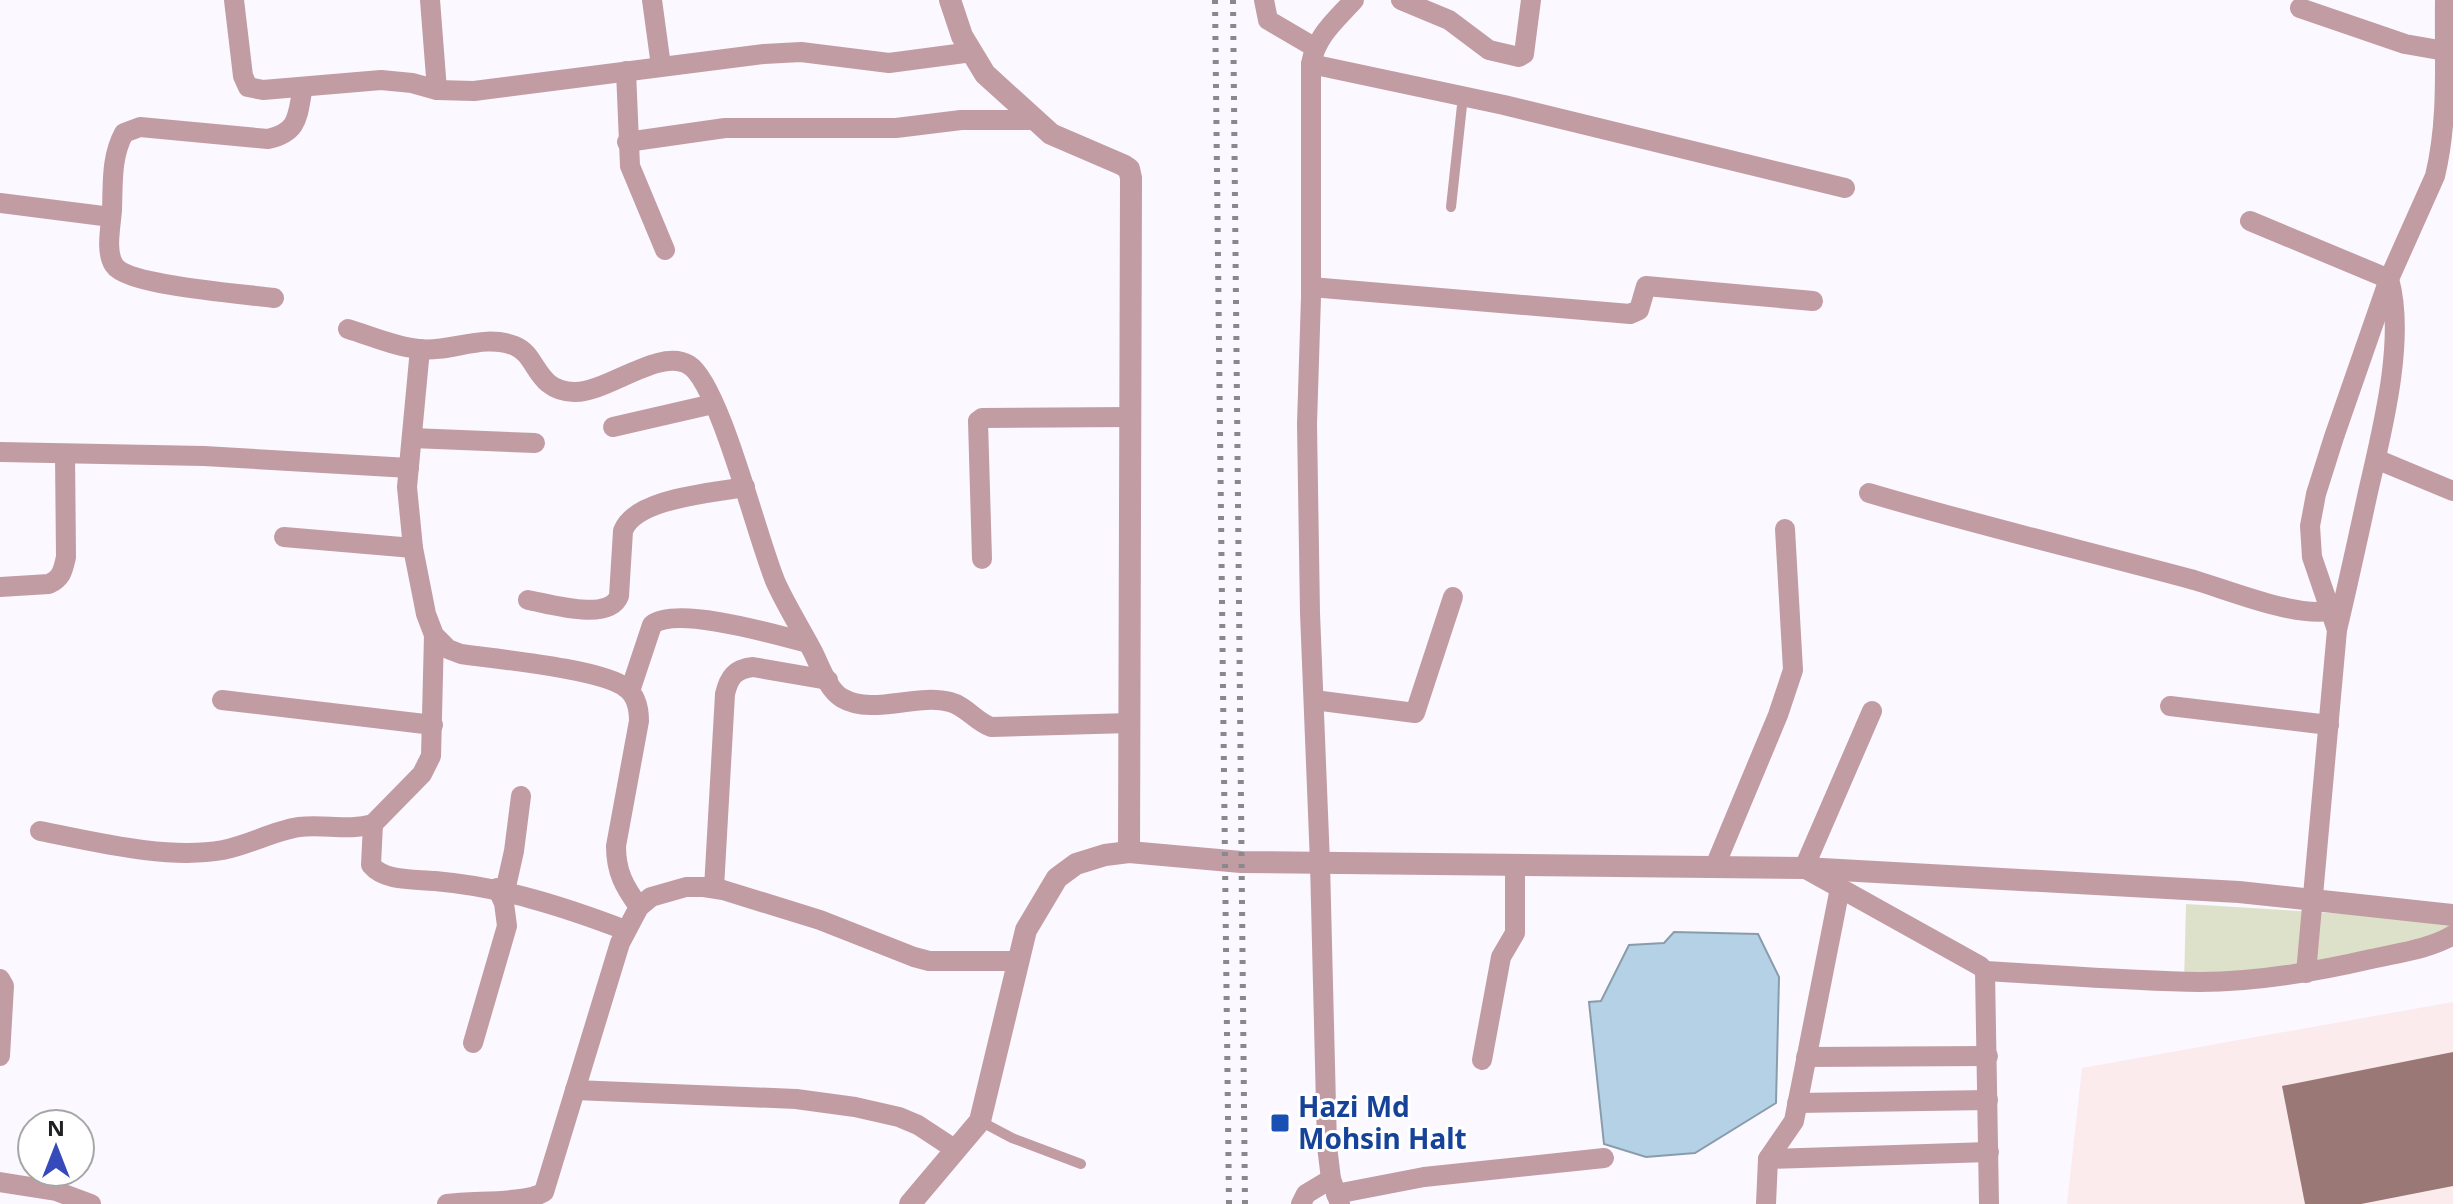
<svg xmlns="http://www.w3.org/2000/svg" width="2453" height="1204" viewBox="0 0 2453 1204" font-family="'Noto Sans',sans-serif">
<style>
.industrial{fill:#fbebed}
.green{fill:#dee1ca}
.water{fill:#b5d1e6;stroke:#899cac;stroke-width:2}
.building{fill:#997875}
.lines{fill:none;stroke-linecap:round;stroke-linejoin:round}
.service{stroke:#c29ca3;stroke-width:10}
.minor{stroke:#c29ca3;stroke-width:20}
.tertiary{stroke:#c29ca3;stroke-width:22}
.rail{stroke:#8a888d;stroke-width:6;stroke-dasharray:4 8;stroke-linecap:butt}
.transit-dot{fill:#1a4fb4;stroke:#fff;stroke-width:3}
.labels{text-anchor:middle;stroke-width:6;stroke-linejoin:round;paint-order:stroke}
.transit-label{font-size:28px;font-weight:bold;fill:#164399;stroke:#fff;text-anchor:start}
</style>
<rect width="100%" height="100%" fill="#fbf8ff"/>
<!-- industrial -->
<polygon class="industrial" points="2453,1002 2453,1204 2067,1204 2082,1068"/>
<!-- green -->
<polygon class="green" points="2186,904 2347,914 2453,924 2453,947 2184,983"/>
<!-- water -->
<polygon class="water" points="1674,932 1758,934 1779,977 1776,1103 1695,1153 1646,1157 1604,1144 1589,1002 1601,1001 1629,945 1664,943"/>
<!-- building -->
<polygon class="building" points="2453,1052 2453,1186 2361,1204 2305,1204 2282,1086"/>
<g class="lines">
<!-- service -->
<g class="service">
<polyline points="1451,207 1463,96"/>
<polyline points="980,1121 1012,1138 1081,1164"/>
</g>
<!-- minor -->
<g class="minor">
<polyline points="234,0 243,76 248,87 263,90 381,80 412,83 437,90 474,91 764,54 801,52 889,63 972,52"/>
<polyline points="430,0 437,90"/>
<polyline points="652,0 661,66"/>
<polyline points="1264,0 1268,20 1314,47"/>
<polyline points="1401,0 1449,20 1489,50 1519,57 1524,54 1531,0"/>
<polyline points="2300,8 2405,44 2445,51"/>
<polyline points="1311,64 1504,105 1845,188"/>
<polyline points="626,71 630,166 665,250"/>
<polyline points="627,142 725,128 896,128 961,120 1035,120"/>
<polyline points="0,203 111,217"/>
<path d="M2250 221 2389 279C2406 339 2382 431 2368 492 2358 538 2348 584 2337 630"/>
<polyline points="1311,287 1630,314 1639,310 1646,286 1813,301"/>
<path d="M274 298C246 294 127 286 114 265 105 251 111 226 112 210 113 183 111 157 124 133L140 127 268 139C300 132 297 115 303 87"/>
<path d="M348 329C371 336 396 347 419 349 450 353 483 333 515 346 538 355 535 391 574 392 607 393 659 347 689 365 720 384 758 542 776 583 787 607 801 629 813 652 820 666 828 690 842 698 873 716 916 693 950 702 966 706 975 721 991 727L1130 723"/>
<path d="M420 349 407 487 413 548 426 614 434 635 448 649 461 654C496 659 603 669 626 688 637 696 639 709 639 721L616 846C616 872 624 886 639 907"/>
<polyline points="613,427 713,404"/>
<polyline points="412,438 535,443"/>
<polyline points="0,452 204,456 409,468"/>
<polyline points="2376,459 2453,491"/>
<path d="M1869 493C1977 525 2086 551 2194 580 2231 591 2294 617 2330 611"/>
<polyline points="284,537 413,548"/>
<polyline points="982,559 978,421 982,418 1131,417"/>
<path d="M0 587 49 584C62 578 63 570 66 557L65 454"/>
<path d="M528 600C550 604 609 622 619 596L623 531C635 498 713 493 745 487"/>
<path d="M630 691 652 625C676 605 777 635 808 643"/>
<polyline points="222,700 433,725"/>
<polyline points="1314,700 1415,713 1453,597"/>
<polyline points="2170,706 2329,725"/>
<polyline points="1872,711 1804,868 1980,966 1985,971 1989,1204"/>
<path d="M373 824 371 865C385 882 415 879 435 881 502 887 562 906 625 930"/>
<path d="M40 831C96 842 167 860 223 850 249 845 273 831 299 827 324 824 349 831 373 824L422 774 431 756 434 635"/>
<polyline points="1715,866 1778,715 1793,670 1785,529"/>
<path d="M714 888 725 694C729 677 735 669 753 667L828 680"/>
<polyline points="505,891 514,851 521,796"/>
<path d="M1985 971C2057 975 2129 981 2200 982 2258 982 2315 972 2371 959 2397 953 2430 949 2453 935"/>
<path d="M2306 973 2337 630 2312 557 2310 526 2316 494 2334 437 2389 279 2435 176C2449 119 2444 58 2445 0"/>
<polyline points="0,979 4,986 0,1056"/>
<polyline points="473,1043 507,926 504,903 497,888"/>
<polyline points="1806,1057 1988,1056"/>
<polyline points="1482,1060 1501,957 1515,933 1515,864"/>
<polyline points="575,1090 796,1099 855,1107 899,1117 918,1125 956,1150"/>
<polyline points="1797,1103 1988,1100"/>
<polyline points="1768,1159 1989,1152"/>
<polyline points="0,1182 56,1191 91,1204"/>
<polyline points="1336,1194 1424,1177 1604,1158"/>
<path d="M447 1204C475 1200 524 1204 544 1192L620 943 639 907 651 897 686 887H704L723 890 820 920 914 957 929 961H1018"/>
<polyline points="1301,1204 1306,1194 1331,1179"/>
<path d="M1340 1204 1331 1179 1327 1146 1320 863 1310 613 1307 424 1311 297V64C1316 36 1336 20 1354 0"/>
<polyline points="1766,1204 1768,1159 1794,1121 1840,888"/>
</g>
<!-- tertiary -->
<g class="tertiary">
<polyline points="950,0 962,36 985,74 1051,134 1123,165 1129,169 1131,178 1129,852"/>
<polyline points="910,1204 980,1121 1026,930 1057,878 1076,864 1105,855 1129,852 1241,862 1804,868 2239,892 2453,915"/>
</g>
<!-- rail -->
<g class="rail">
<polyline points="1215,0 1229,1204"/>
<polyline points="1233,0 1245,1204"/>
</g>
</g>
<!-- markers -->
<rect class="transit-dot" x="1270" y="1113" width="20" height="20" rx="4"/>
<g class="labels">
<!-- transit labels -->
<g class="transit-label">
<text x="1298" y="1117">Hazi Md<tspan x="1298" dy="32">Mohsin Halt</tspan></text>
</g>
</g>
<!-- north arrow -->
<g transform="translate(56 1148)"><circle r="38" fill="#ffffff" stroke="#a6a6a7" stroke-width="2"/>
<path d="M0-6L14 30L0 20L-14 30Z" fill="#364abc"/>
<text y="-12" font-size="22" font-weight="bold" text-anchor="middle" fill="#212023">N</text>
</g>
</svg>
